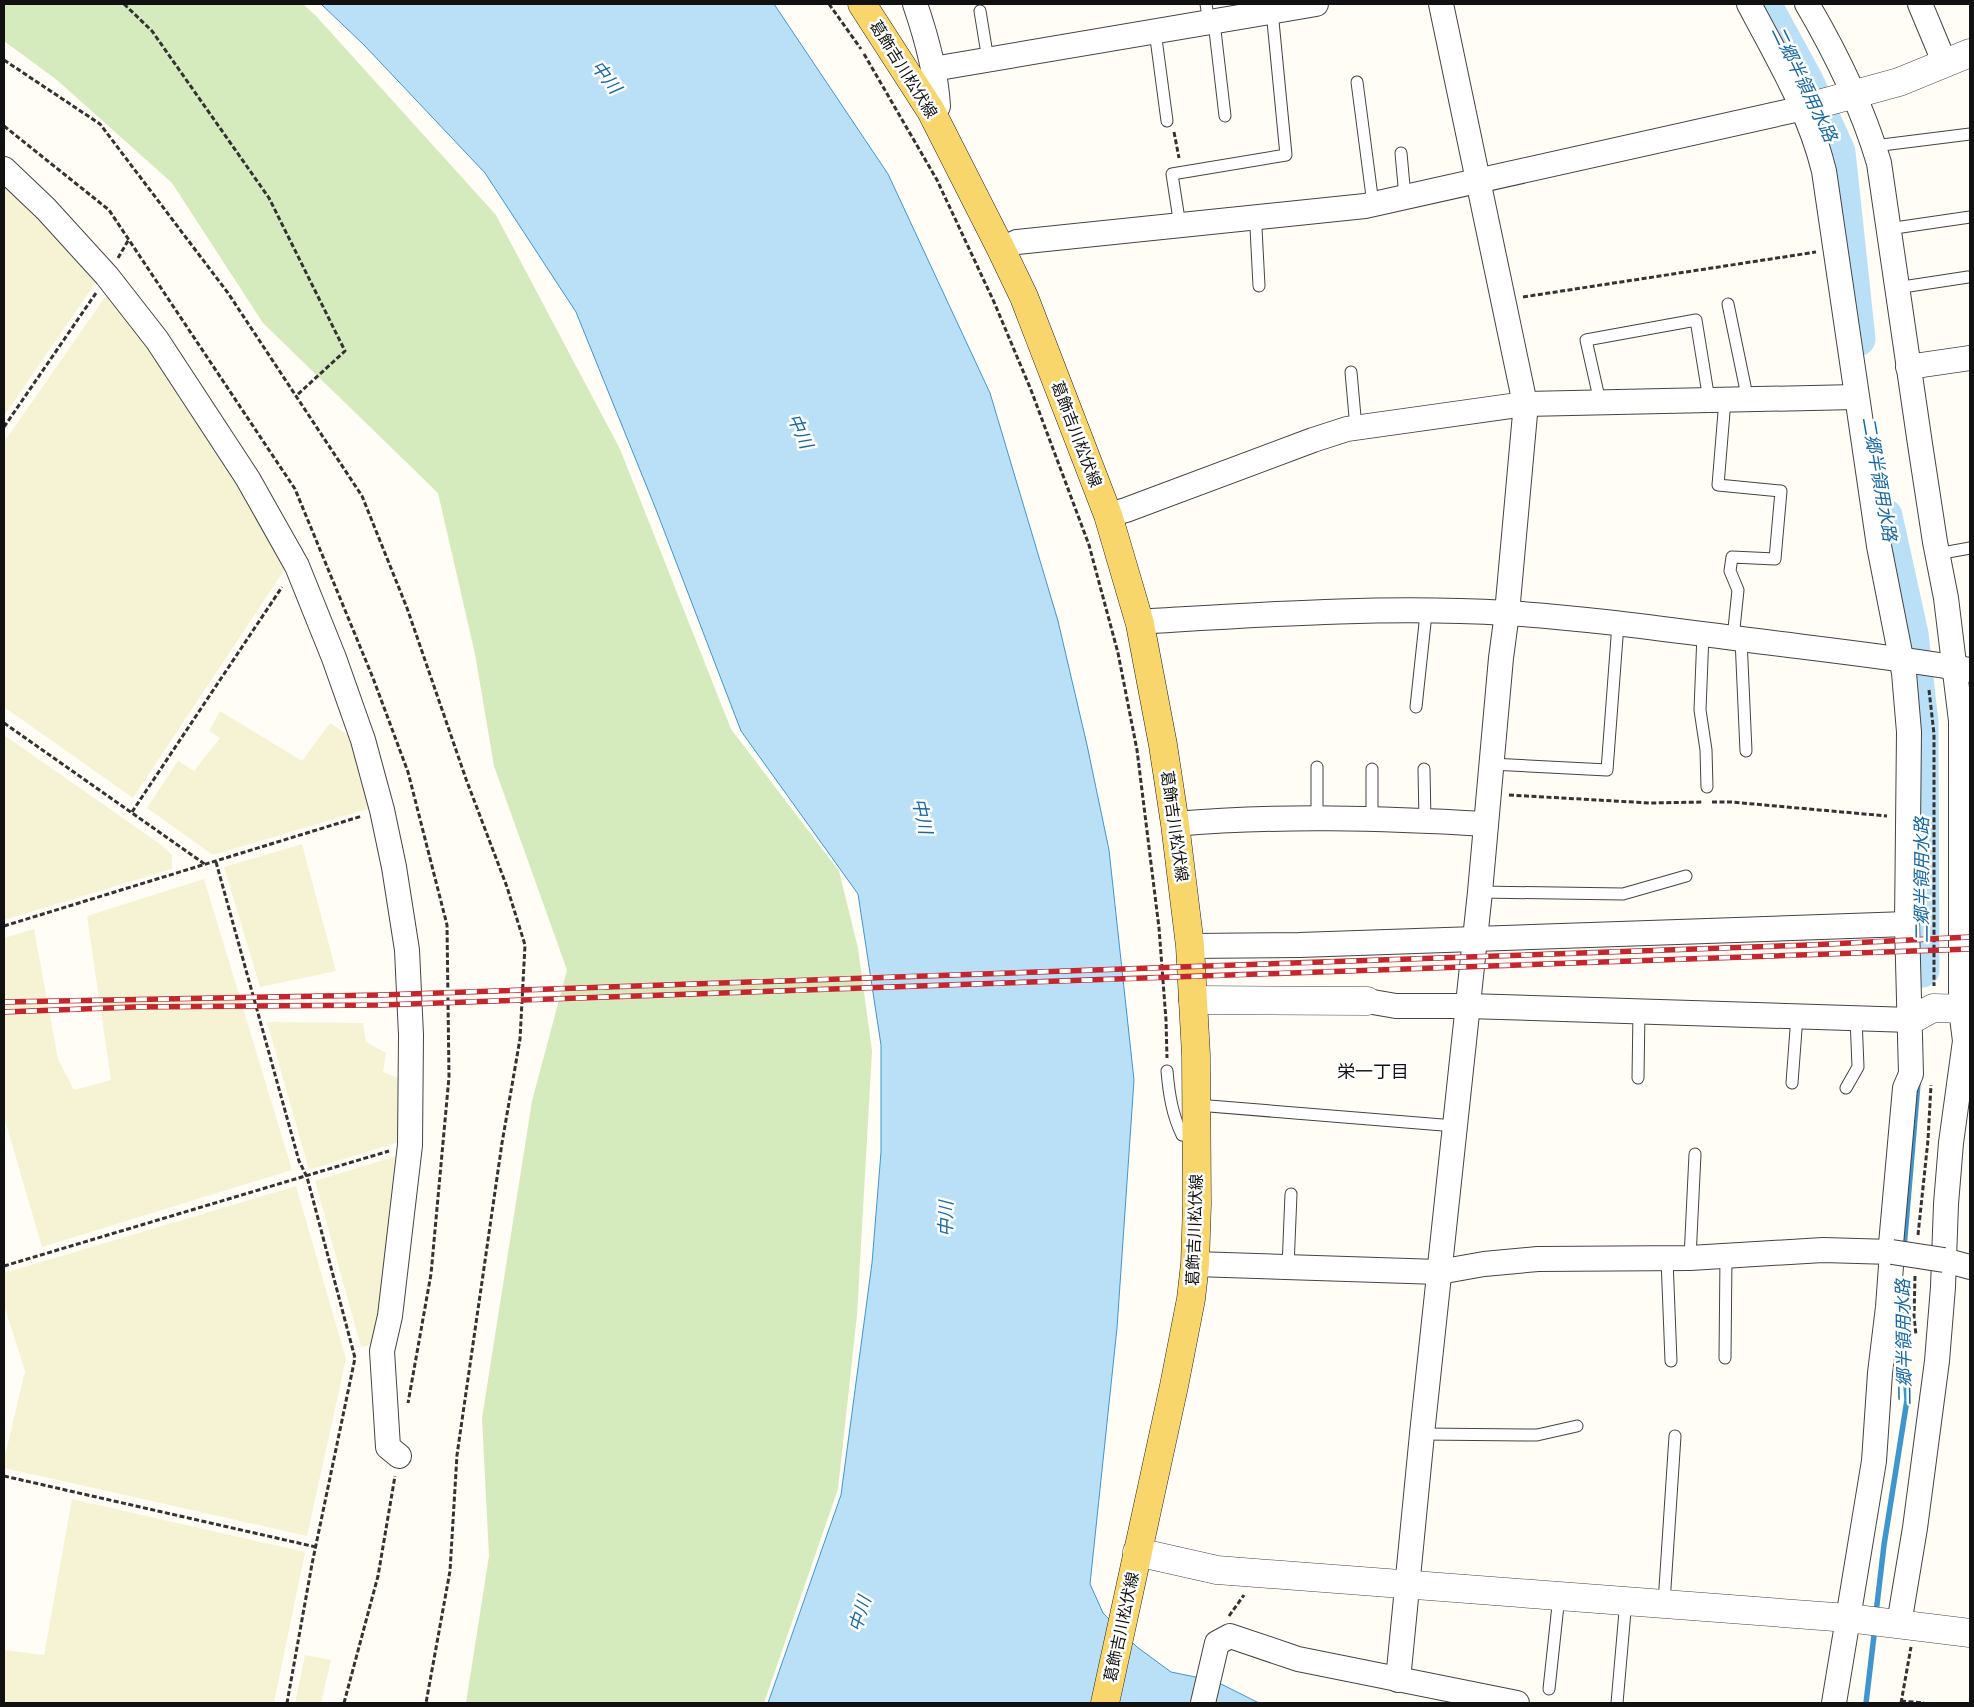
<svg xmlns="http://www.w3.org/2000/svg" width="1974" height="1707" viewBox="0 0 1974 1707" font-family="'PT Serif','Noto Sans JP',serif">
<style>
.farmland{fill:#f6f3d4}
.green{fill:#d5ebbd}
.water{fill:#b9e0f7;stroke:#3f96cf}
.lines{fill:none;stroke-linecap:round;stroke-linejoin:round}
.stream{stroke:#3f96cf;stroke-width:5.5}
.river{stroke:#b9e0f7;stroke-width:35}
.service-casing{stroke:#444;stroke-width:13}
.minor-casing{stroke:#444;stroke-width:26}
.tertiary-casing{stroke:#444;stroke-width:29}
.primary-casing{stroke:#222;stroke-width:29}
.path{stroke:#333;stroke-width:3;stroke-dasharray:5 2.5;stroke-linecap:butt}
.service{stroke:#fff;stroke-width:11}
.minor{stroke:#fff;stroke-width:24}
.tertiary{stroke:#fff;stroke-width:28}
.primary{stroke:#f9d66b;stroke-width:28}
.rail-casing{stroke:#c4262e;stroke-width:5.5}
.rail{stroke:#fff;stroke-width:4;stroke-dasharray:11;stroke-linecap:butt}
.minor-bridge-casing{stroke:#444;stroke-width:26;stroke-linecap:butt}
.minor-bridge{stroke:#fff;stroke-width:24}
.labels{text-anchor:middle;stroke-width:5;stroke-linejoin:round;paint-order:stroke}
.street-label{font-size:16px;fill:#111;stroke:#fff}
.water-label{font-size:18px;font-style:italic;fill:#1768a6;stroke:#fff}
.neighbourhood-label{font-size:18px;fill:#111;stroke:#fff}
</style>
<rect width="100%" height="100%" fill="#fffdf5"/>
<!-- farmland -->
<g class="farmland">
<polygon points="4,174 100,276 4,416"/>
<polygon points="110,290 183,385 287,566 133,798 4,707 4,442"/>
<polygon points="220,711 302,761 330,723 358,742 375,807 213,855 147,808 178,761 194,771 220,738 209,731"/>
<polygon points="4,735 160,844 172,855 172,869 4,920"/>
<polygon points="302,844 336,971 260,987 224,867"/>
<polygon points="204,879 292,1170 42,1247 4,1117 4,938 34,929 58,1059 74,1090 111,1080 87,916"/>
<polygon points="267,1022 363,1023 366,1042 386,1053 383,1072 403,1080 405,1140 309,1170"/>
<polygon points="403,1154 377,1344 361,1347 315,1181"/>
<polygon points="296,1186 346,1359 307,1536 4,1468 4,1460 25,1371 4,1305 4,1273"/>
<polygon points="72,1499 305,1552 274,1703 4,1703 5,1650 44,1655"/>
<polygon points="305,1655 331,1660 321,1703 295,1703"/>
</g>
<!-- green -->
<polygon class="green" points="4,4 303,4 316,16 496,215 620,449 731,729 839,871 858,948 872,1051 857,1315 838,1489 764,1703 466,1703 489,1556 482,1418 532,1101 567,970 494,766 475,654 438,493 263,323 172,183 57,80 4,41"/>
<!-- water -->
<polygon class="water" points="321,4 774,4 888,174 990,393 1058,621 1087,745 1109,850 1134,1080 1117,1328 1090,1584 1103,1613 1137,1647 1171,1672 1215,1681 1259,1703 768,1703 841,1495 872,1263 881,1152 881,1045 858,894 741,731 655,507 576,312 485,173 364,45"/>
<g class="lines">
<!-- stream -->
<g class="stream">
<polyline points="1904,1248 1918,1083"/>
<polyline points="1876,1613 1884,1545 1907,1400 1900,1295"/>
<polyline points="1866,1703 1875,1627"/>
</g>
<!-- river -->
<g class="river">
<polyline points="1764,4 1806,81 1838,152 1858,339"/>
<polyline points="1885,516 1911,634 1921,723 1922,970"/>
</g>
<defs>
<g id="service">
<polyline points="1206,4 1209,23"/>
<polyline points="980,11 988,60"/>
<polyline points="1214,22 1225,116"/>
<polyline points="1155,31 1167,121"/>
<polyline points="1357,82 1373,204"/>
<polyline points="1874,146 1970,134"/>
<polyline points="1401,153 1405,197"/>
<polyline points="1254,218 1256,228 1259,286"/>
<polyline points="1180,226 1172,174 1286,155 1272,11"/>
<polyline points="1888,229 1970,217"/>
<polyline points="1896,288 1968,277"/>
<polyline points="1728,304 1745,386 1746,399"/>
<polyline points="1351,372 1356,428"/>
<polyline points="1725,400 1718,485 1781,491 1775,559 1732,557 1730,571 1738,590 1733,638"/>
<polyline points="1600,402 1586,340 1696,320 1709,400"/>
<polyline points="1937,554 1970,548"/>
<polyline points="1703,634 1700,710 1706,750 1707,787"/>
<polyline points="1741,639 1746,751"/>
<polyline points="1416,707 1425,623 1423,611"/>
<polyline points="1491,764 1607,770 1618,624"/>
<polyline points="1424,769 1425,821"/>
<polyline points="1317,818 1317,767"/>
<polyline points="1372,819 1372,769"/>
<polyline points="1480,892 1623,894 1686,876"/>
<path d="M1167 1071C1169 1094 1172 1114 1182 1135H1197"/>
<polyline points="1638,1078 1639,1011"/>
<polyline points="1792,1083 1797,1016"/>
<polyline points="1846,1088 1858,1067 1856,1018"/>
<polyline points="1197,1105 1455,1126"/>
<polyline points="1690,1258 1695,1154"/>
<polyline points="1667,1259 1671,1361"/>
<polyline points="1288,1267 1291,1194"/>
<polyline points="1725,1358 1726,1256"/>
<polyline points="1422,1434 1537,1435 1577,1426"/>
<polyline points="1664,1603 1675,1436"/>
<polyline points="1549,1689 1559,1596"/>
<polyline points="1617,1703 1626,1600"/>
</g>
<g id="minor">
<path d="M915 4C926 36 936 71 938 106L931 111"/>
<path d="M1749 4C1778 59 1809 110 1824 171L1879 546 1904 673 1909 732 1907 924 1911 1074 1905 1088 1891 1244 1892 1252 1888 1307 1880 1373 1874 1461 1834 1703"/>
<path d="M1807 4C1837 55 1862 106 1879 163L1920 444 1935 542 1946 598 1961 721V1009L1965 1041 1951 1143 1946 1204 1943 1287 1937 1361 1915 1528 1899 1624"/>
<polyline points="1920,4 1945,64"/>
<polyline points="933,69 1316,4"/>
<polyline points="4,169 46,209 107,276 157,340 248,479 297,566 334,658 363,740 382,810 394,867 407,950 411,1035 410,1145 390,1316 382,1351 388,1447 399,1456"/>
<polyline points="1001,249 1017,242 1365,206 1804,108"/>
<polyline points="1908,367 1970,358"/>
<polyline points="1108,515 1126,510 1313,440 1347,429 1525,404 1856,397"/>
<path d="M1140 624 1152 621C1270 614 1389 606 1507 613 1585 618 1663 629 1741 639 1818 649 1894 657 1970 670"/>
<path d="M1175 824C1279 815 1383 818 1486 824"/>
<polyline points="1190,946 1299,945 1907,924"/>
<polyline points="1367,1001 1396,1006 1467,1006 1911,1020"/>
<polyline points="1944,1260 1970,1267"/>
<polyline points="1195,1264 1439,1272 1484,1264 1538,1259 1690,1258 1823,1250 1892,1252"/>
<polyline points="1398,1680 1422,1434 1480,892 1501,658 1507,613 1525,414 1525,404 1441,4"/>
<polyline points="1203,1703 1217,1643 1230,1636 1298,1659 1517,1703"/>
</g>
<g id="tertiary">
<polyline points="1804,108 1899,82 1970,53"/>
<polyline points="1193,1000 1367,1001"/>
<polyline points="1911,1020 1933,1008 1970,1009"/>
<polyline points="1137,1552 1217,1570 1848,1618 1970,1633"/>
</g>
<polyline id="primary" points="862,4 931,111 1001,249 1024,297 1108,515 1140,624 1163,745 1175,824 1190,946 1196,1055 1197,1204 1195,1264 1191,1299 1174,1386 1105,1703"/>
</defs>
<!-- service casing -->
<use href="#service" class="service-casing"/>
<!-- minor casing -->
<use href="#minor" class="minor-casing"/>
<!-- tertiary casing -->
<use href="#tertiary" class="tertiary-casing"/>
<!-- primary casing -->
<use href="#primary" class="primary-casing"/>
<!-- path -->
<g class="path">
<polyline points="124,4 152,31 269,198 345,351 296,396"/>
<polyline points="829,4 861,49"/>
<polyline points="864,54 937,180 994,302 1031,390 1089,545 1118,653 1137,750 1159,928 1166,1020 1167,1058"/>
<polyline points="4,60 100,124 228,293 362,496 407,608 466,779 507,887 525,945 520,1039 502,1143 457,1455 450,1571 426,1703"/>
<polyline points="4,126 109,210 295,489 373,678 408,772 447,925 449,1077 431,1274 408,1403"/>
<polyline points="1174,132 1179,158"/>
<polyline points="118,258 129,239"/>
<polyline points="1523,297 1816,252"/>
<polyline points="4,427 96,293"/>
<polyline points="1929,690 1934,734 1934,986"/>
<polyline points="4,723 206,865"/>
<polyline points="1509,795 1650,803 1703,802"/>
<polyline points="1712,802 1731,802 1887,816"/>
<polyline points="132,812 282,587"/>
<polyline points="216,862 299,1161 307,1177 355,1358 312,1564 287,1703"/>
<polyline points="4,926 362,816"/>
<polyline points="1918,1235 1928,1140 1931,1085"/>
<polyline points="4,1266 389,1151"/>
<polyline points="1915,1276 1914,1317 1916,1335"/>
<polyline points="4,1476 316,1547"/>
<polyline points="1229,1616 1244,1595"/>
<polyline points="1901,1701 1924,1703"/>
<polyline points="344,1703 378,1576 395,1476"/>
<polyline points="1901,1703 1911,1647"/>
</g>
<!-- service -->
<use href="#service" class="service"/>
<!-- minor -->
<use href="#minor" class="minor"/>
<!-- tertiary -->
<use href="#tertiary" class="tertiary"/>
<!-- primary -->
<use href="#primary" class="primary"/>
<defs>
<g id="rail">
<polyline points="4,1002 380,995 1809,945 1970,937"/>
<polyline points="4,1012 135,1007 381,1005 1970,949"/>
</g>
</defs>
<!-- rail casing -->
<use href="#rail" class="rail-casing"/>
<!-- rail -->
<use href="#rail" class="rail"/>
<defs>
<polyline id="minor-bridge" points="1892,1252 1944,1260"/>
</defs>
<!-- minor-bridge casing -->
<use href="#minor-bridge" class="minor-bridge-casing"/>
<!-- minor-bridge -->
<use href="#minor-bridge" class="minor-bridge"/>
</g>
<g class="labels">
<!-- street labels -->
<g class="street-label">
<text transform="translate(904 69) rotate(58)" y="6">葛飾吉川松伏線</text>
<text transform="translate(1077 434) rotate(69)" y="6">葛飾吉川松伏線</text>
<text transform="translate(1175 826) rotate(82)" y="6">葛飾吉川松伏線</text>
<text transform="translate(1194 1230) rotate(-88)" y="6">葛飾吉川松伏線</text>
<text transform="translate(1121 1627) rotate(-78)" y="6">葛飾吉川松伏線</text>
</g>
<!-- water labels -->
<g class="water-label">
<text transform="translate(606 77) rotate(52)" y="6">中川</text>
<text transform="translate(1804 84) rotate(64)" y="6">二郷半領用水路</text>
<text transform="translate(800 431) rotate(66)" y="6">中川</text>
<text transform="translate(1879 479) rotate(80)" y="6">二郷半領用水路</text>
<text transform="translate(922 816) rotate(78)" y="6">中川</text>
<text transform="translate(1922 880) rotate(-90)" y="6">二郷半領用水路</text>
<text transform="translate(946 1219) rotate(-89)" y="6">中川</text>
<text transform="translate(1904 1342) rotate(-91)" y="6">二郷半領用水路</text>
<text transform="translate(860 1614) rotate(-73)" y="6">中川</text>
</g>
<!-- neighbourhood labels -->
<g class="neighbourhood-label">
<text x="1373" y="1078">栄一丁目</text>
</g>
</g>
<!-- border -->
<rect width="1974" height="1707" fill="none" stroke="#111111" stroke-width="10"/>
</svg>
